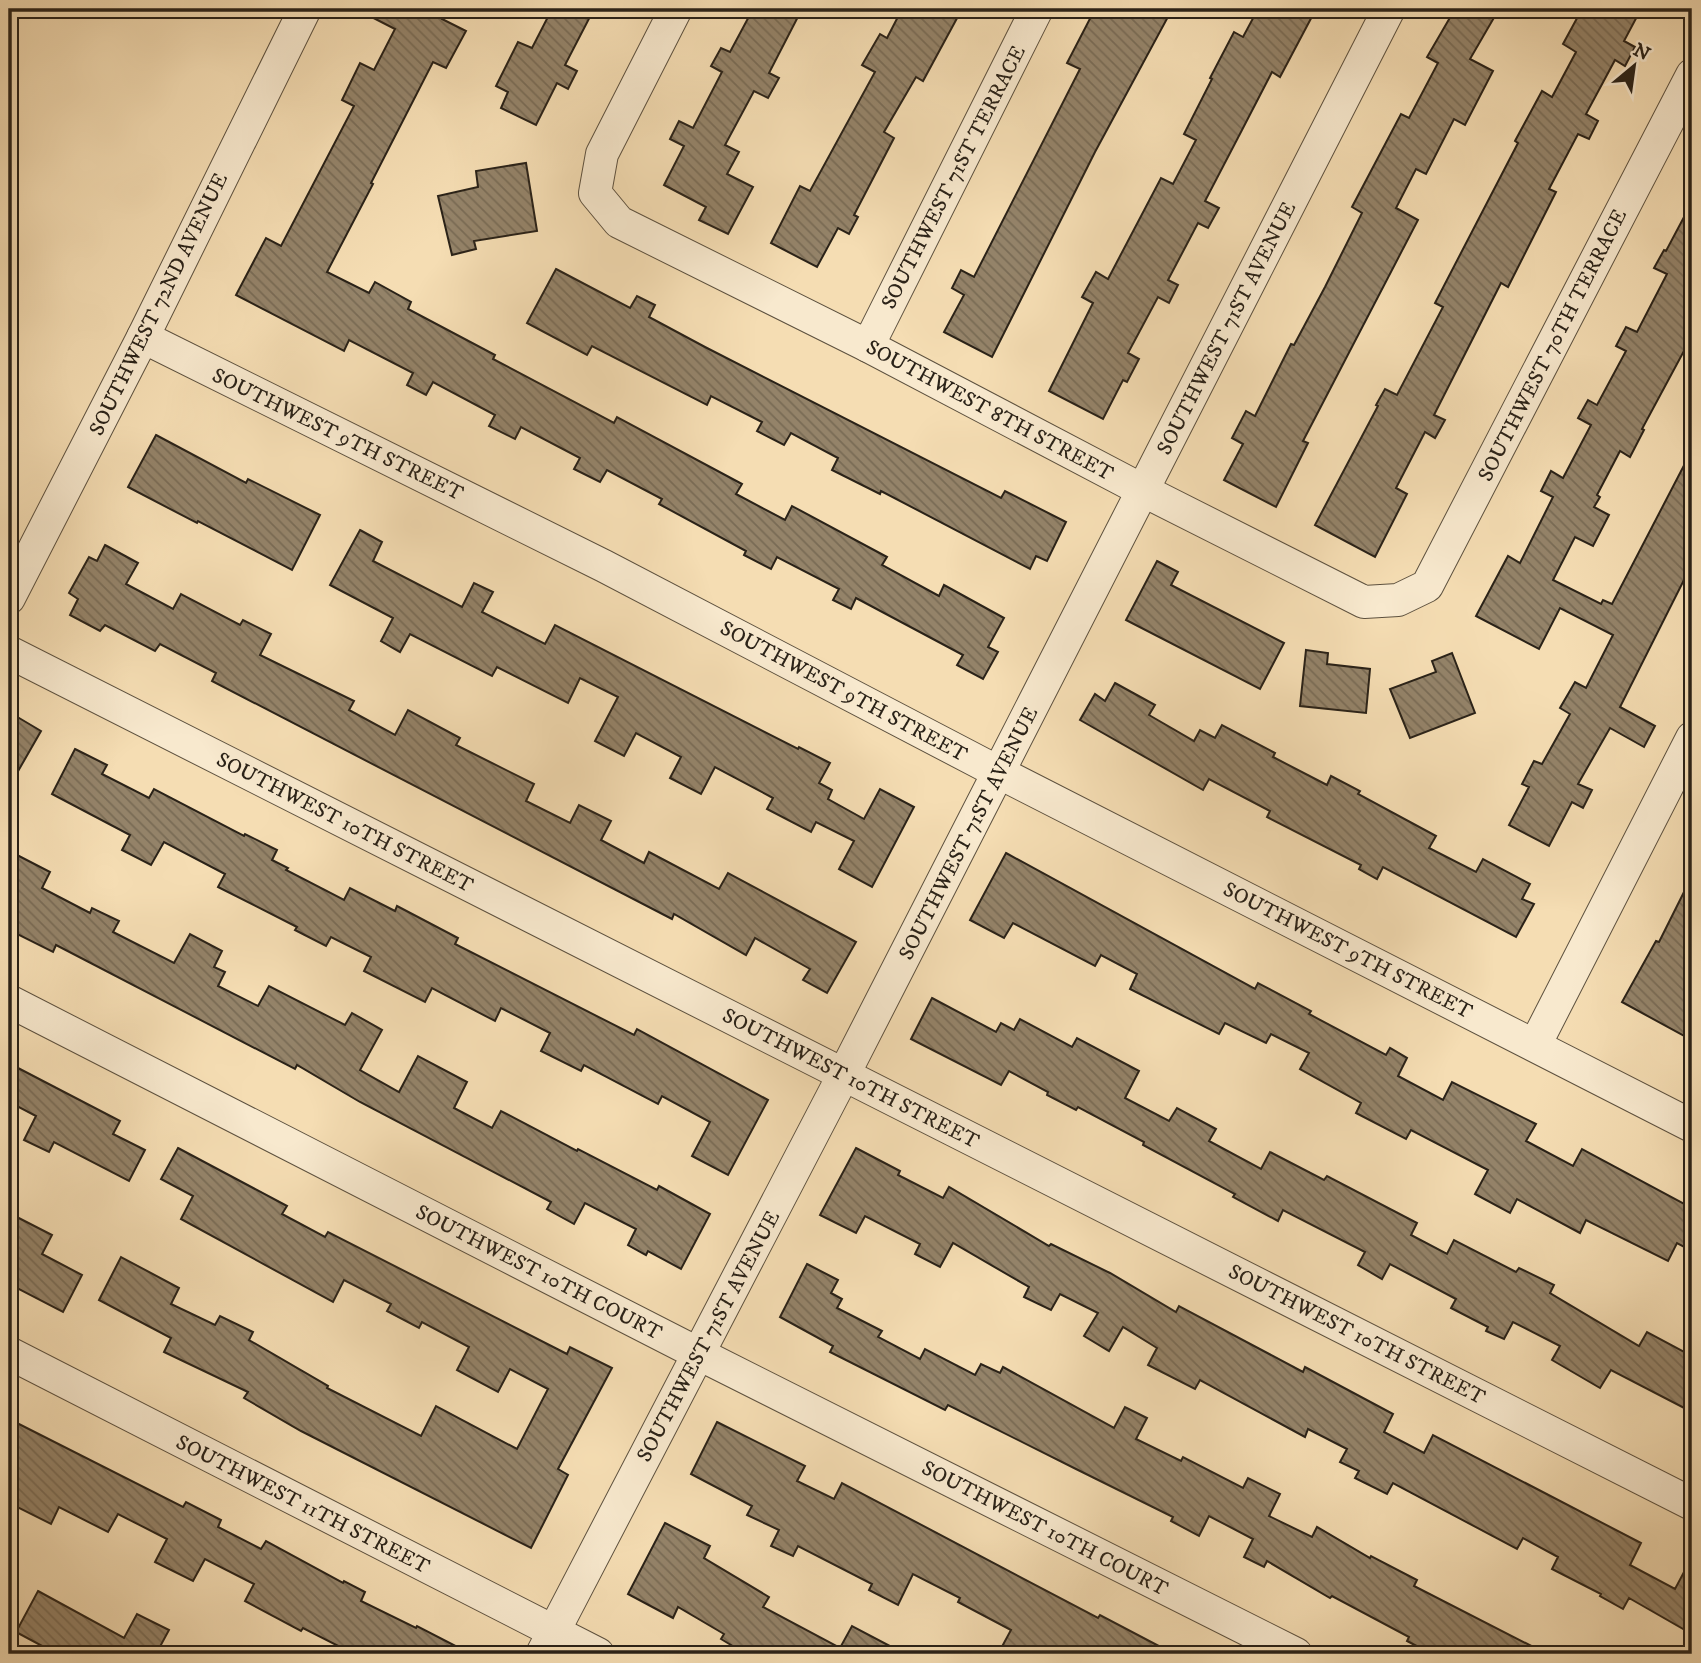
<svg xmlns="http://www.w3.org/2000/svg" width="1701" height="1663" viewBox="0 0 1701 1663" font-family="'IM FELL DW Pica',serif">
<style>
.building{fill:url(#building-back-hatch);stroke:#2a2218;stroke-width:2}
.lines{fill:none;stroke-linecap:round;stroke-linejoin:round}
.minor-casing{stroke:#5d513f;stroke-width:34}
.minor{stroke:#f8e9ce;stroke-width:32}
.labels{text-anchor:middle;stroke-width:7;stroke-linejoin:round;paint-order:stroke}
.street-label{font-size:21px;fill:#2a2218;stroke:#f8e9ce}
</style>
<defs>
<pattern id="building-back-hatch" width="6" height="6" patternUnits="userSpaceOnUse" patternTransform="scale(1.75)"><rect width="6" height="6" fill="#948369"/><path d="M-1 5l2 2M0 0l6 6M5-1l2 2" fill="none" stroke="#796b55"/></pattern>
</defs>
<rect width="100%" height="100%" fill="#f5ddb3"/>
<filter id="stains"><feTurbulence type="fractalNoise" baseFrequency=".00286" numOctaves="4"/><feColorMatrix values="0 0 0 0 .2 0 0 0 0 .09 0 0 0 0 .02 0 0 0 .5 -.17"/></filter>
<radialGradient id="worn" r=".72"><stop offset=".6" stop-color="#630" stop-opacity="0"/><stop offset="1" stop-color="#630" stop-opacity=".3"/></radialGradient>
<!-- building -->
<g class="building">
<polygon points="356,9 447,9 442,19 466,31 446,68 433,62 371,183 373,184 327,272 369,293 375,282 411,302 408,309 495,355 493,359 614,423 617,417 742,484 736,494 785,520 792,506 887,557 882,565 939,596 944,585 1004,618 988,647 998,652 983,679 957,665 963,655 856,598 851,609 833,600 839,589 777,557 771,569 744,555 746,551 659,504 662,499 607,470 600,482 574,469 580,458 521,427 515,439 489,426 495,415 433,382 426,395 407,385 413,373 349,340 344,351 236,295 266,238 281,246 354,106 342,100 360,63 374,70 395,29"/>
<polygon points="552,9 594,9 565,65 577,71 568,89 557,83 536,125 501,108 508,92 496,86 518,42 532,48"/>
<polygon points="753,9 802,9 769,73 779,78 768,98 754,91 725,145 739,152 727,174 753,187 728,234 699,220 706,207 664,185 684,146 670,139 679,121 693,128 722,72 711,66 721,48 730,52"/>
<polygon points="902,9 962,9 923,81 916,77 884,132 894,138 854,215 858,217 849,234 838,228 817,267 771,243 800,186 810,191 875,72 862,65 880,34 887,38"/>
<polygon points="1095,9 1158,9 1169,15 1095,152 992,357 944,332 964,295 952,288 961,270 974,277 1080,69 1067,63"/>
<polygon points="1258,9 1316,9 1280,77 1272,72 1242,130 1205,201 1219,208 1208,228 1198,223 1168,280 1178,285 1169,303 1158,297 1128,353 1139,359 1127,382 1123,380 1103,419 1049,391 1093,303 1082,297 1096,272 1108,279 1161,178 1173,184 1196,140 1184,134 1212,79 1210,78 1234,32 1243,37"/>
<polygon points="1455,9 1499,9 1470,59 1493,71 1465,125 1454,119 1426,174 1416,169 1396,208 1418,220 1303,441 1308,443 1276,507 1224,480 1243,444 1232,438 1246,411 1255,416 1291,344 1294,345 1325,287 1362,213 1352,207 1401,114 1409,118 1438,63 1427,57"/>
<polygon points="1582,9 1641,9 1624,41 1635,47 1625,66 1615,60 1586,114 1598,121 1589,139 1578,134 1549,189 1556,192 1508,287 1501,283 1434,415 1445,420 1435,438 1425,432 1396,488 1407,494 1375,557 1315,525 1378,406 1376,405 1385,389 1397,395 1443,307 1435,303 1518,143 1515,141 1542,91 1552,97 1576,52 1563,44"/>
<polygon points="526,163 537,231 474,241 476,249 452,255 438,196 478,187 476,171"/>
<polygon points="1692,202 1692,336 1642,429 1644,430 1630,457 1620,451 1597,495 1600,497 1594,507 1609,515 1593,546 1575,537 1553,580 1601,604 1603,600 1612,604 1692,450 1692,564 1620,707 1655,726 1644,747 1610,728 1578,784 1592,790 1583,808 1572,802 1549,846 1509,825 1529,787 1522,784 1534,761 1542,764 1570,714 1560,708 1575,682 1586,688 1613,635 1560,608 1539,649 1476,616 1508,556 1520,563 1553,497 1541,491 1551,471 1563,478 1591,425 1578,418 1588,400 1597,405 1626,351 1616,346 1626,327 1637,332 1667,274 1654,268 1664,250 1666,251"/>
<polygon points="556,269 630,308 637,296 655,305 649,317 705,347 1001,498 1005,491 1066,522 1047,561 1036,556 1030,569 881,491 880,494 832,470 838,458 791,433 784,445 757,431 762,422 711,396 707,405 592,346 587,355 527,323"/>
<polygon points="156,435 246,483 248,479 320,515 292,570 198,521 197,523 128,487"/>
<polygon points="360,530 382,542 373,561 462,607 474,583 493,592 482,612 545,644 555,625 798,749 799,747 830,763 819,783 832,790 828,799 864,819 880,789 914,807 872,887 839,869 854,841 816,822 811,832 767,809 773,798 715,767 701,794 670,778 681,757 636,733 624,756 595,741 618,697 580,678 568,703 497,667 492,676 410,634 400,652 381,641 393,618 330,585"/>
<polygon points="105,545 138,563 126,584 173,609 181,594 240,625 243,620 271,634 260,655 354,701 349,710 395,735 408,710 460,738 456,745 534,784 526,801 570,823 579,805 611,821 601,840 644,863 649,852 719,889 728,873 856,942 827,993 803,980 810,969 755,938 746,955 674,914 672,919 212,681 216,673 160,644 155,651 105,625 100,631 70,615 78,599 69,593 89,557 97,561"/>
<polygon points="1157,561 1178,572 1171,585 1284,643 1260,689 1126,620"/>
<polygon points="1306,650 1328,653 1327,664 1370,669 1366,713 1300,706"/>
<polygon points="1452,653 1475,713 1410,738 1390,689 1436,672 1432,661"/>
<polygon points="1115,683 1155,705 1149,715 1194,741 1200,730 1215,738 1222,725 1275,753 1273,757 1327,785 1331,776 1360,791 1358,794 1436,836 1429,848 1476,872 1483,859 1530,884 1522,899 1534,904 1516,937 1383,867 1377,879 1359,869 1361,865 1267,817 1270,811 1209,779 1203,790 1080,720 1095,694 1105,701"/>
<polygon points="9,712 41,731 9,787"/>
<polygon points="75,749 107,765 102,774 149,798 154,789 244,836 245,834 277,850 272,860 288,868 286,870 344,900 350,888 395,911 397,906 458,938 455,944 634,1035 637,1029 768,1100 728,1175 692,1156 710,1122 662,1096 658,1104 584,1065 581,1071 541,1051 550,1033 501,1008 495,1021 432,988 425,1002 364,971 371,957 331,937 326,946 295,930 297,927 218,887 225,874 164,842 151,865 122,850 130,835 52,794"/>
<polygon points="1006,853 1255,989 1258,983 1311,1011 1309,1014 1386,1055 1390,1048 1407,1058 1398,1076 1443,1100 1452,1082 1536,1124 1526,1141 1573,1166 1582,1149 1692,1208 1692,1251 1677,1243 1668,1261 1586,1220 1580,1233 1517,1199 1510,1213 1475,1194 1488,1170 1411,1130 1406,1139 1356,1113 1361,1103 1300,1069 1309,1053 1271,1034 1266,1043 1225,1023 1219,1034 1130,989 1137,974 1101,955 1095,966 1013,923 1004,938 970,920"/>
<polygon points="17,855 50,872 42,888 90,913 92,908 119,921 113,932 174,963 190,934 222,951 214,967 225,972 218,986 258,1006 269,986 345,1025 352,1013 382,1030 360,1070 399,1092 418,1056 467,1082 454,1108 492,1128 501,1111 577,1151 578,1149 657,1190 659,1186 710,1214 681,1269 648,1251 646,1255 628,1245 636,1229 585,1203 574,1224 547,1209 551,1202 360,1102 297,1065 295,1069 56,945 53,952 9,930 9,872"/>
<polygon points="1692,876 1692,1026 1686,1037 1622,1002 1656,941 1659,942"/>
<polygon points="932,998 996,1032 1001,1023 1014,1030 1020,1019 1072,1047 1077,1038 1139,1071 1125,1098 1169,1121 1177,1108 1216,1129 1209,1141 1261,1169 1270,1152 1324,1180 1327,1176 1417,1223 1411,1235 1447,1254 1454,1240 1516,1272 1519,1268 1554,1285 1550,1293 1639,1346 1647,1332 1692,1356 1692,1412 1611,1370 1600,1388 1552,1360 1560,1346 1513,1322 1504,1339 1486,1331 1488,1327 1451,1308 1456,1299 1390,1264 1382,1279 1358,1265 1365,1252 1283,1210 1278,1221 1233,1197 1235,1194 1143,1145 1144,1142 1078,1107 1076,1110 1047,1095 1048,1092 1009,1071 1001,1085 911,1039"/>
<polygon points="18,1068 120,1121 113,1134 145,1150 129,1181 54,1142 49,1152 24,1140 36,1116 9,1102 9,1085"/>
<polygon points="178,1148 287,1206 282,1214 325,1237 328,1232 567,1354 570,1347 612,1368 558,1469 568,1475 531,1548 301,1431 244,1398 248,1392 164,1352 171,1338 99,1300 121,1257 179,1288 171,1304 215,1325 220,1316 253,1332 249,1340 328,1386 327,1388 421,1436 436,1406 517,1449 548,1389 510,1369 498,1392 457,1370 469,1347 422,1322 419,1328 387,1311 391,1304 344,1280 333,1302 181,1219 193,1196 161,1179"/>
<polygon points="856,1148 900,1171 898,1175 943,1198 949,1187 1049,1246 1051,1244 1110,1273 1176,1312 1179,1306 1303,1372 1305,1367 1393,1414 1384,1432 1424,1453 1433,1435 1641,1543 1630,1565 1675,1589 1692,1557 1692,1634 1629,1598 1623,1609 1600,1596 1601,1594 1552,1569 1558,1557 1523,1538 1517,1549 1393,1483 1387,1494 1355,1478 1359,1471 1340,1462 1347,1449 1308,1429 1305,1437 1200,1380 1195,1389 1148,1365 1157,1348 1123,1327 1109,1351 1084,1336 1098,1313 1060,1294 1051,1310 1024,1297 1029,1287 953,1243 940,1267 915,1254 920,1244 865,1216 856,1233 820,1215"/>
<polygon points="9,1213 52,1235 42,1254 82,1275 63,1312 9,1284"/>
<polygon points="807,1264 838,1280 831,1293 842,1299 837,1308 882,1331 878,1337 920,1359 925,1349 975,1375 981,1364 1000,1373 1003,1367 1114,1428 1125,1407 1147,1418 1136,1439 1181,1461 1183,1457 1243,1488 1248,1478 1280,1494 1269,1516 1312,1537 1317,1527 1370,1558 1371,1556 1417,1580 1414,1586 1547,1654 1432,1654 1407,1641 1409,1637 1332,1596 1330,1598 1267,1561 1264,1567 1244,1557 1253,1539 1209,1516 1199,1536 1171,1521 1173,1517 1076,1469 948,1405 945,1410 830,1352 833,1346 780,1317"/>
<polygon points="9,1419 183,1507 186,1502 221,1520 218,1527 261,1549 266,1541 343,1583 344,1581 365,1592 361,1601 416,1628 417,1626 471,1654 354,1654 303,1628 301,1631 245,1601 254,1584 205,1559 193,1581 155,1562 167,1539 118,1514 108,1532 59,1507 51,1524 9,1503"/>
<polygon points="717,1422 805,1466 797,1481 834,1499 842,1483 1098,1618 1100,1615 1174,1654 998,1654 1011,1630 958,1602 960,1598 913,1574 898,1605 869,1590 872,1584 798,1546 793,1556 771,1546 779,1530 747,1515 752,1506 691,1474"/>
<polygon points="665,1523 710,1546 704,1558 769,1597 763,1607 840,1648 852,1626 905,1654 746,1654 721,1639 724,1634 678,1607 673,1618 628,1594"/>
<polygon points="38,1591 124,1638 137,1614 169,1630 156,1654 57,1654 16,1632"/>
</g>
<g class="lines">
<defs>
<g id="minor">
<polyline points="676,9 602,154 595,193 619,222 868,346 1144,491 1364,602 1398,600 1427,586 1692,75"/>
<polyline points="143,337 604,566 998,772 1692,1126"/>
<polyline points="868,346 1037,9"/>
<polyline points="9,598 143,337 305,9"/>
<polyline points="9,652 1692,1504"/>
<polyline points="9,1001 699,1354 1296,1654"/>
<polyline points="1535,1045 1692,738"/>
<polyline points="9,1353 598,1654"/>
<polyline points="542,1654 844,1074 1389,9"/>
</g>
</defs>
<!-- minor casing -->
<use href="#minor" class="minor-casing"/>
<!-- minor -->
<use href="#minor" class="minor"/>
</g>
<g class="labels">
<!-- street labels -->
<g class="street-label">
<text transform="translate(953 177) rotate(-63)" y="7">SOUTHWEST 71ST TERRACE</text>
<text transform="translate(158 304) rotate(-64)" y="7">SOUTHWEST 72ND AVENUE</text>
<text transform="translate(1226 328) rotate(-63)" y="7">SOUTHWEST 71ST AVENUE</text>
<text transform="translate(1552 345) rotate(-63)" y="7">SOUTHWEST 70TH TERRACE</text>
<text transform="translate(990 410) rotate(28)" y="7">SOUTHWEST 8TH STREET</text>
<text transform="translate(338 434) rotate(26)" y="7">SOUTHWEST 9TH STREET</text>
<text transform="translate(844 691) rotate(28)" y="7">SOUTHWEST 9TH STREET</text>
<text transform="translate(345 822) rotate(27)" y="7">SOUTHWEST 10TH STREET</text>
<text transform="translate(968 833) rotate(-63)" y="7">SOUTHWEST 71ST AVENUE</text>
<text transform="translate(1348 950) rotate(27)" y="7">SOUTHWEST 9TH STREET</text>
<text transform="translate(851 1078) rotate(27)" y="7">SOUTHWEST 10TH STREET</text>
<text transform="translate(539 1272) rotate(27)" y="7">SOUTHWEST 10TH COURT</text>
<text transform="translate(1357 1334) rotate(27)" y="7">SOUTHWEST 10TH STREET</text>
<text transform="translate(708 1336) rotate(-62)" y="7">SOUTHWEST 71ST AVENUE</text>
<text transform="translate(303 1504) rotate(27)" y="7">SOUTHWEST 11TH STREET</text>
<text transform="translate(1045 1528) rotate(27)" y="7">SOUTHWEST 10TH COURT</text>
</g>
</g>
<!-- margin -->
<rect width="1701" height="1663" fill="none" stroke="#f5ddb3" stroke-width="35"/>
<rect x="10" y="10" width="1680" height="1642" fill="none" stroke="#2a2218" stroke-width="3.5"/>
<rect x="18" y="18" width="1666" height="1628" fill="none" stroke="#2a2218" stroke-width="2"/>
<!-- north arrow -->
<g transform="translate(1634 66) rotate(29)" stroke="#f8e9ce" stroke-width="5" paint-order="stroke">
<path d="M0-5L12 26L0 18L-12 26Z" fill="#2a2218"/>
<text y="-10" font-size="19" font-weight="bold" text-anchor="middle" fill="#2a2218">N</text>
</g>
<rect width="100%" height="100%" filter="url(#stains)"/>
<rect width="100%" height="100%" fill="url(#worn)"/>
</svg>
